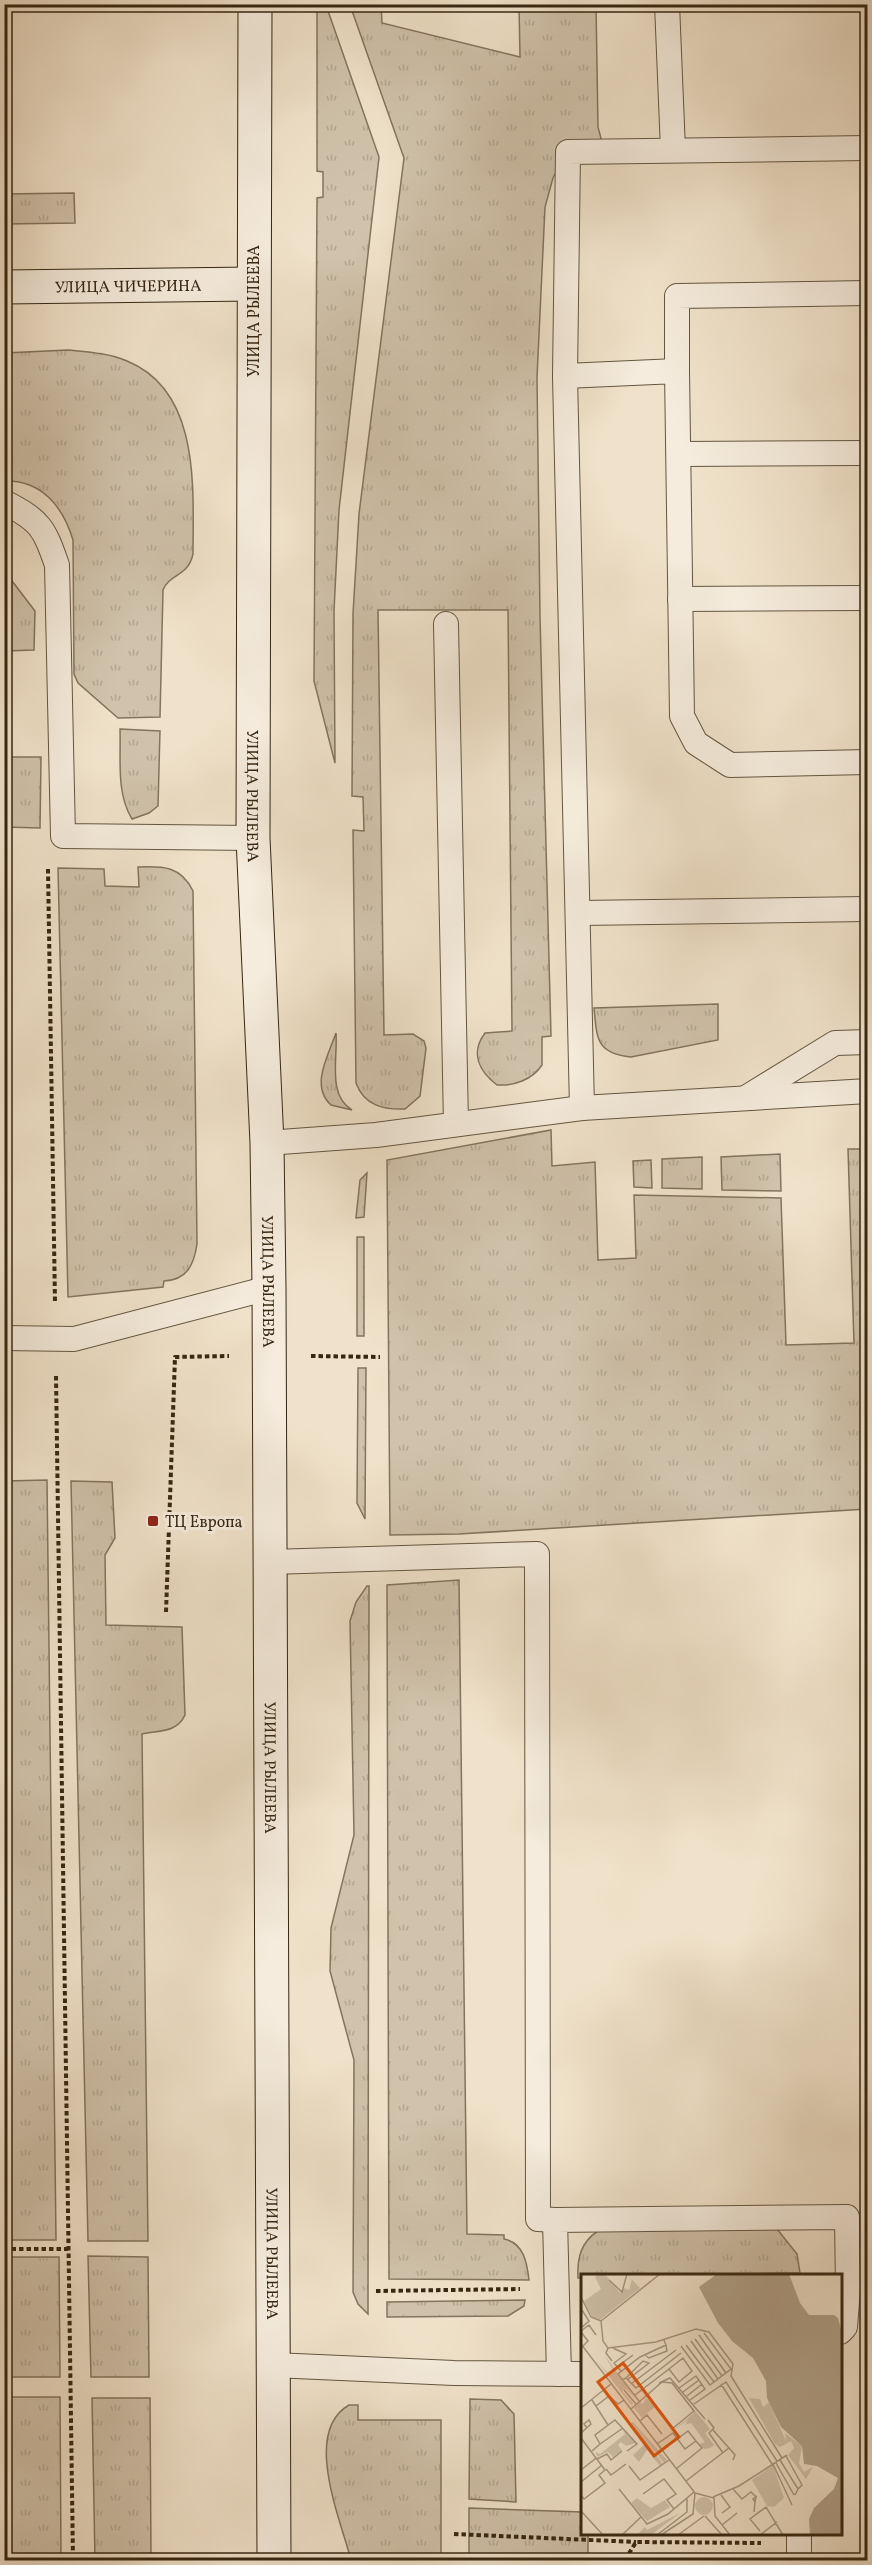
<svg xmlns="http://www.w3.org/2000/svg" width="872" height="2565" viewBox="0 0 872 2565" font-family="Vollkorn,serif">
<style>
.grass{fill:url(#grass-tufts);stroke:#83745e;stroke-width:1.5}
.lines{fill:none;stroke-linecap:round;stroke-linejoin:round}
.service-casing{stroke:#645640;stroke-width:26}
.secondary-casing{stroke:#362712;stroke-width:35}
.path{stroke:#362712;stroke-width:4;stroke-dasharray:4.5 3;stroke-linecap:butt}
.service{stroke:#f5ecdd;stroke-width:24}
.secondary{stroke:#f5ecdd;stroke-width:33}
.poi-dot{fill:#8f2418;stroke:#f5ecdd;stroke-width:2}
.labels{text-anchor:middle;stroke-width:6;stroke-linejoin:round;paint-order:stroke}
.street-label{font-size:16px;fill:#362712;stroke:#f5ecdd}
.poi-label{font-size:16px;fill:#362712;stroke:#f5ecdd;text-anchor:start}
.inset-road{fill:none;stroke:#a69780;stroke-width:1.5}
.view{fill:#df560c;fill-opacity:0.15;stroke:#df560c;stroke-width:3}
.inset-edge{fill:none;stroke:#362712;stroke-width:3}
</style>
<defs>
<pattern id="grass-tufts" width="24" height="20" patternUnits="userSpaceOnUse" patternTransform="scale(1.5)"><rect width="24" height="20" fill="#d0c2ab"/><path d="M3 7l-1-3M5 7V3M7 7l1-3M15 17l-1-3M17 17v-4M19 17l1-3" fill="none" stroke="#b3a792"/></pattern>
</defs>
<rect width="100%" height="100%" fill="#f0e2ca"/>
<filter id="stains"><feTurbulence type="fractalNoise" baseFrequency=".00333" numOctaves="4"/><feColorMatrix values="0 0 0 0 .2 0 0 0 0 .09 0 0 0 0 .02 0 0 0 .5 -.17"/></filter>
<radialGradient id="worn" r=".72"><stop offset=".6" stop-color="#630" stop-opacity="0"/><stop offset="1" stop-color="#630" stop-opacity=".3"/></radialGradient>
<!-- grass -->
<g class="grass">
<polygon points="317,5 326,5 379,157 339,510 334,611 335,763 314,681 317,198 323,197 323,172 317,171"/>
<path d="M350 5H381L382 23 520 57 519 5H596L598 127 602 142 560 165 553 178 545 207 537 377 540 617 551 1036 542 1037V1065C532 1080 514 1086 497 1085 479 1071 470 1053 485 1033L512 1031 508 610H378L384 1035 413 1034 424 1041 426 1048 420 1096 405 1109C383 1110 364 1105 356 1083L353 830 364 831 363 797 352 796 353 614 359 514 404 158Z"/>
<polygon points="74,193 75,223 5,224 5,194"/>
<path d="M68 350C88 352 108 353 127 361 201 391 193 489 193 554 188 577 170 573 163 590L160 717 118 718 78 683 74 674 73 540C63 507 42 480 5 481V353Z"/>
<polygon points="6,573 35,611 34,650 5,651"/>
<path d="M120 729 160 731 158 806 149 813 132 819C116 793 121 759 120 729Z"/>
<polygon points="5,757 41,757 40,828 5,827"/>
<path d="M138 867C163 866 181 866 193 891L197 1244C194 1265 187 1280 164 1281L163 1287 68 1297 58 868 104 869 105 886 139 887Z"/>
<path d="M718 1004V1040L631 1057C596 1053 597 1039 594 1008Z"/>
<path d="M336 1033C338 1058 327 1095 352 1110L331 1105C310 1086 328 1056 336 1033Z"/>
<polygon points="551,1130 552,1166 595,1162 598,1260 636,1258 634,1195 781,1198 786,1345 854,1343 848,1149 867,1149 867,1509 459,1534 390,1535 387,1160"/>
<polygon points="780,1154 781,1191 722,1190 721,1157"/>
<polygon points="702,1157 702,1189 662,1188 662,1159"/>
<polygon points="651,1160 652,1188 634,1187 633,1161"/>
<polygon points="367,1173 364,1217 356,1218 360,1180"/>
<rect x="357" y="1237" width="7" height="99"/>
<polygon points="358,1368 366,1368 365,1519 357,1503"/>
<polygon points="47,1480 56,2240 5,2240 5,1481"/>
<path d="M71 1481 112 1482 115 1538 105 1555 106 1625 182 1627 185 1715C177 1733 159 1730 142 1734L148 2241H88Z"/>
<path d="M459 1580 467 2234 504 2235V2239C524 2243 527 2263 529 2280L389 2279 387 1585Z"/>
<polygon points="367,1586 369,1586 368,2314 358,2304 353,2292 354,2060 330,1971 331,1928 354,1835 350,1621 356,1602"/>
<path d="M777 2229 797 2254 800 2273 582 2276V2278H578C577 2258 581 2242 598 2231Z"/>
<polygon points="88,2256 148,2257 149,2377 91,2377"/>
<polygon points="5,2257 59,2257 60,2377 5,2377"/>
<polygon points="525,2300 524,2306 508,2316 387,2317 387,2302"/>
<polygon points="5,2397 60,2397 61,2560 5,2560"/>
<polygon points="92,2398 150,2398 151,2560 95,2560"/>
<polygon points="470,2399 501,2400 514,2414 516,2502 469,2499"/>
<path d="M349 2405H358V2420H441V2560H351C341 2520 302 2432 349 2405Z"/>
<polygon points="469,2508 582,2512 582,2534 588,2534 588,2560 469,2560"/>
</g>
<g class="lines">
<defs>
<g id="service">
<polyline points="667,4 673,150"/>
<polyline points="677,371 677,296 868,293"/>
<polyline points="565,376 677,371 682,716 696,743 730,765 868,762"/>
<polyline points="679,454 868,453"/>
<path d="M4 502C41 521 44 528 57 565L63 836 253 838"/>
<polyline points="680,599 868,598"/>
<polyline points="446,624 456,1124"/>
<polyline points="579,913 868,909"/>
<polyline points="747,1097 835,1043 868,1042"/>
<polyline points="582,1108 565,376 568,152 868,148"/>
<polyline points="267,1143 376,1135 582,1108 868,1091"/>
<polyline points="4,1338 74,1339 269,1288"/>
<polyline points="270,1562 537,1554 538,2219 555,2220"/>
<polyline points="273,2365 454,2373 582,2374"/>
<polyline points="559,2374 555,2220 847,2217 848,2289 845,2327 840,2332"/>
<polyline points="799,2534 799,2560"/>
</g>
<g id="secondary">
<path id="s1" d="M255 4 253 838 267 1143 269 1288 274 2560"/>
<path id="s2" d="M4 287 252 284"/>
</g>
</defs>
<!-- service casing -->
<use href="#service" class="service-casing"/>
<!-- secondary casing -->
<use href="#secondary" class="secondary-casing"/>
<!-- path -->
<g class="path">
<polyline points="48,869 55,1303"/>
<polyline points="311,1356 380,1357"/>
<polyline points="56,1376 73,2560"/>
<polyline points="166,1612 175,1357 229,1356"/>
<polyline points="4,2249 68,2249"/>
<polyline points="376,2291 520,2289"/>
<polyline points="454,2534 636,2542"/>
<polyline points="625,2560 636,2542 761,2543"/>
</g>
<!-- service -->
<use href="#service" class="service"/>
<!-- secondary -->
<use href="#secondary" class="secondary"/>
</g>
<!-- markers -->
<rect class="poi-dot" x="147" y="1515" width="12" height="12" rx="3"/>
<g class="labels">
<!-- street labels -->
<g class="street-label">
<text dy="6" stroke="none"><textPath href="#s2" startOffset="124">УЛИЦА ЧИЧЕРИНА</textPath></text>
<text transform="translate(253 311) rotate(-90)" y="6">УЛИЦА РЫЛЕЕВА</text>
<text dy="6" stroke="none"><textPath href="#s1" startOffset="792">УЛИЦА РЫЛЕЕВА</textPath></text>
<text dy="6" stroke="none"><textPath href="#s1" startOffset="1278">УЛИЦА РЫЛЕЕВА</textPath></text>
<text dy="6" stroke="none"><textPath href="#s1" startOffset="1764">УЛИЦА РЫЛЕЕВА</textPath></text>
<text dy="6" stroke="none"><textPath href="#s1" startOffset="2250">УЛИЦА РЫЛЕЕВА</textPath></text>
</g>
<!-- poi labels -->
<g class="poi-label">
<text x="165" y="1527">ТЦ Европа</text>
</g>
</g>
<!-- overview -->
<g transform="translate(581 2274)">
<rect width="261" height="261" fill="#f0e2ca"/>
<path d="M19 0H24L39 19 43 14 48 16 51 5 46 0 59 14 19 46 11 43 3 27 20 15 14 3ZM23 80 55 126 45 115 41 117 52 129 51 132 16 87 28 100 33 98ZM67 122 75 132 61 144 53 134 59 128 62 130 65 124 70 128ZM52 148 86 186 83 189 54 152 82 190 79 192 66 176 58 188 52 181 64 170 49 150ZM42 156 55 169 45 172 40 168 37 171 41 176 32 183 27 178 16 183 15 178 19 180 44 160ZM204 159 221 172 218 189 223 198 232 193 225 205 207 181 213 174 210 167 199 173 194 170 205 167ZM114 232a9 9 0 1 1 18 0a9 9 0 1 1-18 0ZM56 224 70 234 84 226 89 233 66 247 50 229ZM99 239 70 261H56L64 253 66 256Z" fill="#d0c2ab"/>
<path d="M168 124 179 125 182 133 188 128 205 167 194 170ZM110 132 129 155 124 159 133 171 129 174 123 175 119 170 124 168 110 149 104 151 107 146 93 156 113 139Z" fill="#d0c2ab"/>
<path d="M192 191 203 224 193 233 186 232 171 206Z" fill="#d0c2ab"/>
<path d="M136 0H208L219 29 228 41H253L257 44 261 59V261H229L228 245 233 234 253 215 257 204 236 192 223 190 221 172 200 153 186 124 185 107 172 84 151 67 137 49 118 13Z" fill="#b1a28b"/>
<path class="inset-road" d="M28 6 41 18 46 0M0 23 10 43 20 47M20 47 79 0M20 47 22 67 27 74 25 79 31 87M0 54 8 47 1 36M0 57 8 51 15 61M0 58 7 67 2 72M118 61 145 99M114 65 141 102M110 67 137 105M0 70 114 219 112 240 80 261M105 71 133 108M100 72 129 111 150 95 123 59M27 74 75 68 115 55 128 58 152 90 150 102 201 184M32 74 45 80 33 89 40 97M64 81 68 84 86 77 85 71M36 93 52 81M45 104 62 87 68 89 46 106M41 106 45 104 55 114 100 79M78 109 89 104 124 145M50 110 95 76M140 110 191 190M98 114 115 102 124 115 109 126M43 116 55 130M102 118 118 106M54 121 88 95 102 84 111 97 98 108 88 95M106 122 121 110M11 126 27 151M58 127 37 100 59 83 85 71 83 66M113 130 145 108 196 187M15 132 28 122 37 130 43 126M0 134 30 110M50 135 81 108 91 109 113 137 91 155M127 146 133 154 128 159 142 179M59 147 66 141 81 160M132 156 148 174M0 159 10 150 8 146 3 150 6 154M0 164 15 184 0 196M96 165 107 157 115 167M19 170 42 154M76 170 92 159 104 175 115 167 121 174 95 195M11 177 19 170 14 161 34 146 56 170 46 177M205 182 221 211 217 215M16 185 26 180 30 186 41 177M199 186 217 215 214 221M195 189 213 221M192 190 211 231M48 192 59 206 88 186M25 195 30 201 45 190M105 207 148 174 154 181 152 186M0 208 21 191M38 215 66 250 87 240 113 218M152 215 161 225 170 218 175 223M114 219 133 224 134 242 149 261M62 220 83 205 95 220 86 226 93 235M0 221 3 225 24 209 18 201 24 196 15 184M140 221 149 233 141 239M132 223 158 212 206 181M0 237 22 261M173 238 174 228 175 223 172 225 174 228M124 242 141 261M141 251 156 239M179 257 169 245 185 233 202 261M41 261 60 243M76 261 106 238V225M97 261 123 242M179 261 196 248"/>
<path class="view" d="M42 89 98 163 73 182 17 108Z"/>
<rect width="261" height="261" class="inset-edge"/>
</g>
<!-- margin -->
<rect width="872" height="2565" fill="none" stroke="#f0e2ca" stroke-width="24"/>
<rect x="6" y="6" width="860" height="2553" fill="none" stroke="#362712" stroke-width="3"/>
<rect x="12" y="12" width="848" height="2541" fill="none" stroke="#362712" stroke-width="1.5"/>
<rect width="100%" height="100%" filter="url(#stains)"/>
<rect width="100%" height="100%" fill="url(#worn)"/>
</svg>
